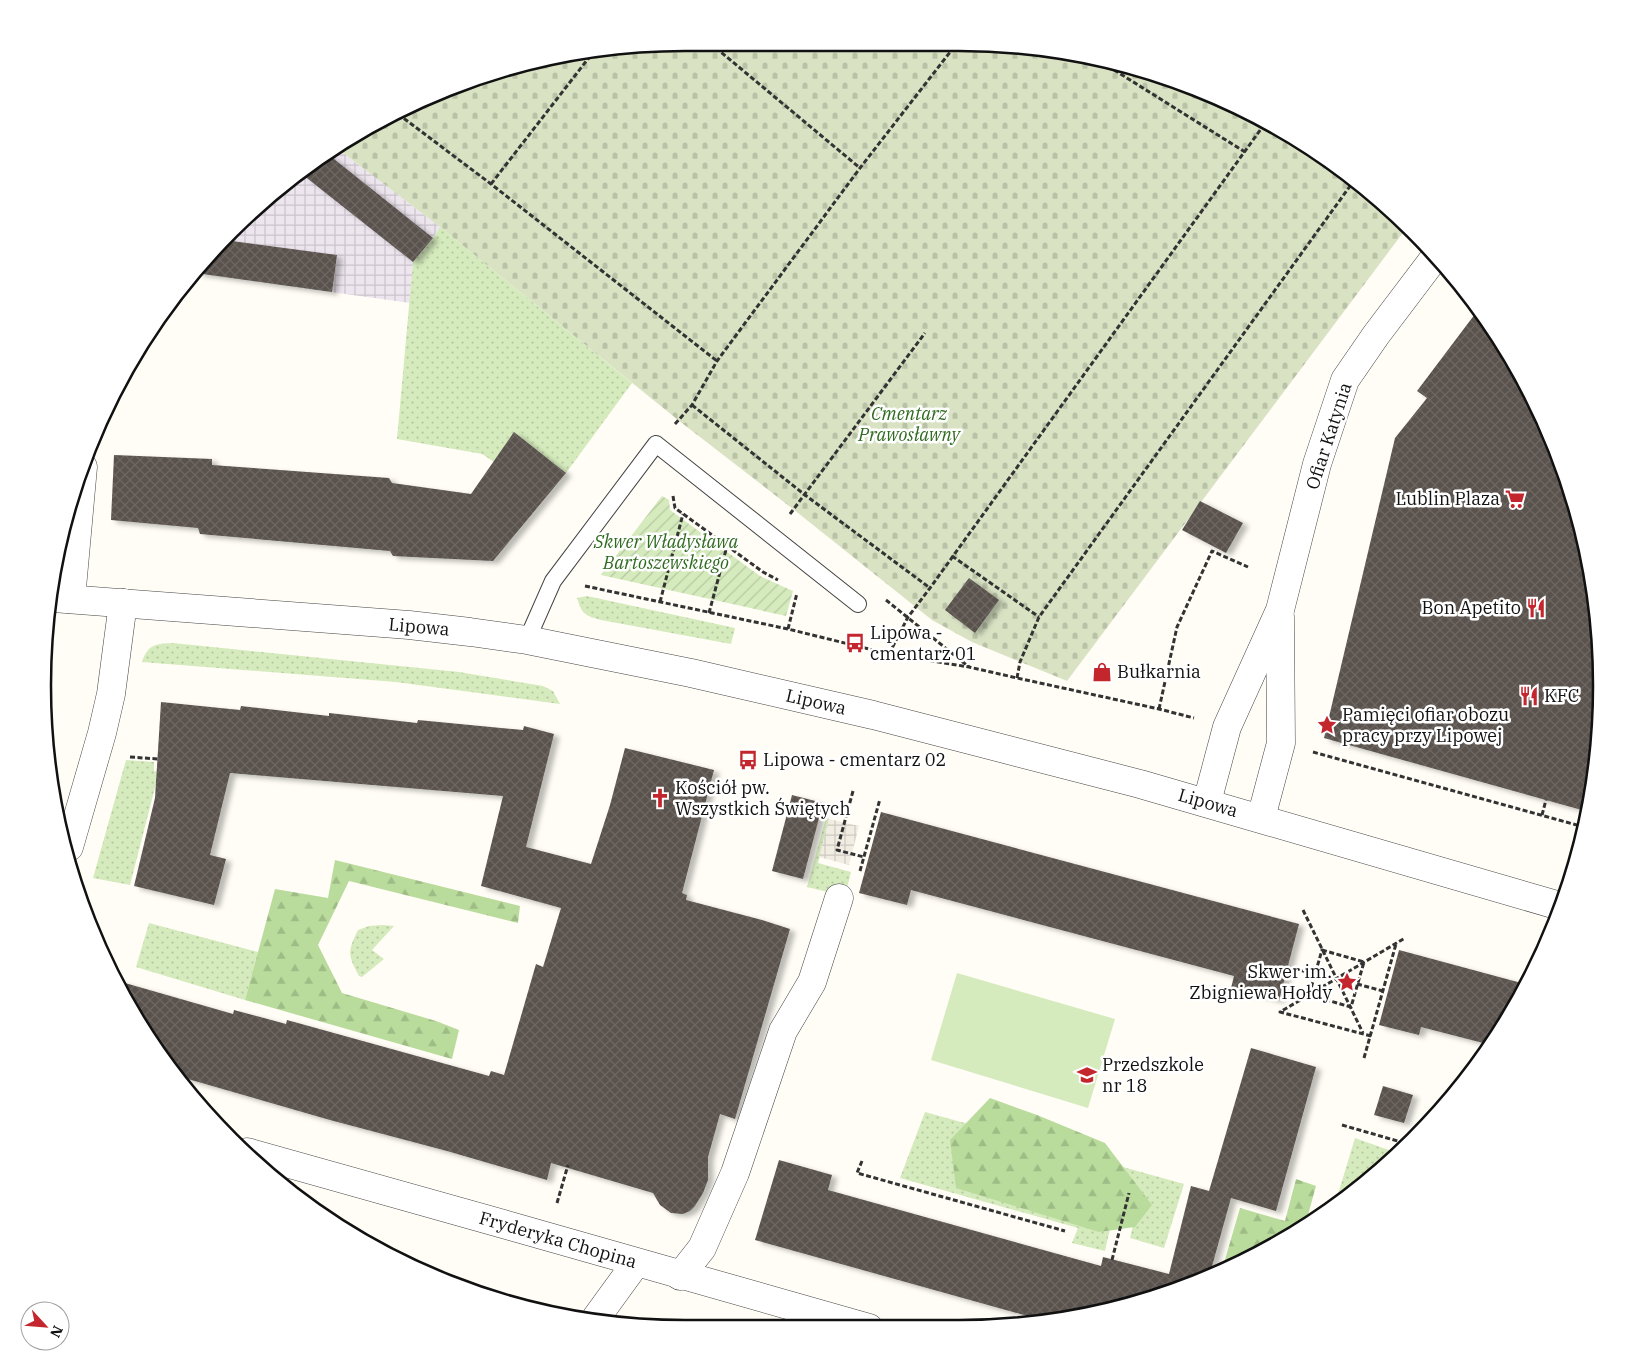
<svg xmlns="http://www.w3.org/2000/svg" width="1644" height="1371" viewBox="0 0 1644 1371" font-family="'IBM Plex Serif',serif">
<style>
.industrial{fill:url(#industrial-grid)}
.grass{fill:url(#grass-dots)}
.forest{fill:url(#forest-firs)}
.cemetery{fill:url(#cemetery-stones)}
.park{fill:#d5ebbd}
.garden{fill:url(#garden-furrows)}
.plaza{fill:url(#plaza-grid)}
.building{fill:url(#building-cross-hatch);filter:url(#shadow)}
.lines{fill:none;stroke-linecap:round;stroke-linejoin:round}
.service-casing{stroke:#444;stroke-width:18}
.minor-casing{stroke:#444;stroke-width:29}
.tertiary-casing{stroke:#444;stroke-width:29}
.path{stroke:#333;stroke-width:3;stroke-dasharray:5 2.5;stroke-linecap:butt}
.service{stroke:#fff;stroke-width:16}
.minor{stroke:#fff;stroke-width:28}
.tertiary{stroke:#fff;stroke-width:28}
.labels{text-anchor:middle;stroke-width:5;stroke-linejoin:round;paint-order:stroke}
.park-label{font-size:18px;font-style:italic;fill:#2f6b1f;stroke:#fff}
.street-label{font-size:18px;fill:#111;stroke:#fff}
.poi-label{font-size:18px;fill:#111;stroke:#fff;text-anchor:start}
.rim{fill:none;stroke:#111;stroke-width:2.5}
</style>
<defs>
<pattern id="industrial-grid" width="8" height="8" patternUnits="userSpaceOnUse" patternTransform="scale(1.25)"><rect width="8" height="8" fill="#eee6ef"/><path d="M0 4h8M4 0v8" fill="none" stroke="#cbc4cc"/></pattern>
<pattern id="grass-dots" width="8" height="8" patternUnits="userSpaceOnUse" patternTransform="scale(1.25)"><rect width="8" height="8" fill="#d5ebbd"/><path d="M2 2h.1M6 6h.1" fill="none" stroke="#b6c8a1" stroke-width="1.8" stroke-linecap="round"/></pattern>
<pattern id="forest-firs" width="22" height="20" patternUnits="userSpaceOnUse" patternTransform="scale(1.25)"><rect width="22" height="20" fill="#b9dc9c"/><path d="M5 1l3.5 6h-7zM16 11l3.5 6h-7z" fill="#9ebc85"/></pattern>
<pattern id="cemetery-stones" width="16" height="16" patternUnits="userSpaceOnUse" patternTransform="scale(1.25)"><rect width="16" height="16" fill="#d9e3c4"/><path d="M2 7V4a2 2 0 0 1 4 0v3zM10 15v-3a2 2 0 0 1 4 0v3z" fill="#b9c2a7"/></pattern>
<pattern id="garden-furrows" width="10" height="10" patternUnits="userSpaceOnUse" patternTransform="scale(1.25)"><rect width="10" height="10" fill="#d5ebbd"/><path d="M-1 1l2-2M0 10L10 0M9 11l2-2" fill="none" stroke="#b6c8a1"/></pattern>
<pattern id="plaza-grid" width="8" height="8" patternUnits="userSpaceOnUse" patternTransform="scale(1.25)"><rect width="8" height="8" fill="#f1ede2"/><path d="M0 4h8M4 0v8" fill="none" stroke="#cecac1"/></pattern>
<pattern id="building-cross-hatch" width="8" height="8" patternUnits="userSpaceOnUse" patternTransform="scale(1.25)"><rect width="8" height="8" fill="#5a524d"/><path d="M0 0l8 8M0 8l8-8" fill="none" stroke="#6d6662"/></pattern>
<filter id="shadow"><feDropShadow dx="5.5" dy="3" stdDeviation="2.5" flood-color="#0004"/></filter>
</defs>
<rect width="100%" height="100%" fill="#fffdf5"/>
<!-- industrial -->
<polygon class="industrial" points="338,149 440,227 433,238 413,262 410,303 196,273 231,231"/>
<!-- grass -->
<g class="grass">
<polygon points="440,227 632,383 566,473 515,433 494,462 482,454 397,439 413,262 433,238"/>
<path d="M587 596 735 628 731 644 601 620C585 616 582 614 577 598Z"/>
<path d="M173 643 459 672 543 686 553 691 560 704 396 682 142 662C148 644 156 644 173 643Z"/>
<polygon points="126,760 154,762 154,771 159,772 130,885 93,878"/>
<polygon points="826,818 829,819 818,863 851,872 845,896 807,887"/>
<polygon points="149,923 258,952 245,1000 136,967"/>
<path d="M383 925 394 926 372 950 384 959 362 977 359 976C348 955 347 952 358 930L369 926Z"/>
<polygon points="925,1112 1184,1184 1164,1248 1130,1238 1141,1193 1119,1188 1105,1251 1072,1243 1078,1228 900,1178"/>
<polygon points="1355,1138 1397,1153 1335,1204"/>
</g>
<!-- forest -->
<g class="forest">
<polygon points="335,860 520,906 518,923 349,881 318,945 342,993 436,1021 459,1030 452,1059 245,1000 275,889 328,898"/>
<polygon points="990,1098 1037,1115 1105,1143 1152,1205 1135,1227 1099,1232 956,1188 950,1140"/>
<polygon points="1296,1179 1316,1186 1305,1226 1222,1270 1240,1208 1285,1221"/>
</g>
<!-- cemetery -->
<polygon class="cemetery" points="686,43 1042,48 1125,64 1243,109 1316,151 1408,226 1067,681 972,642 932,620 793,509 678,420 440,227 338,149 364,129 519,64"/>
<!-- park -->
<polygon class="park" points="957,973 1115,1019 1088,1108 931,1060"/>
<!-- garden -->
<polygon class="garden" points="662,496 669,500 670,510 760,576 793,591 786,616 601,575"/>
<!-- plaza -->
<polygon class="plaza" points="829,819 859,826 849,865 819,857"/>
<!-- building -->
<g class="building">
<polygon points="329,155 433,238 413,262 303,175"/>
<polygon points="224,240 337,255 332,292 196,273"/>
<polygon points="1478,310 1493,329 1552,439 1589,560 1602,685 1589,812 1324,738 1395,438 1427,398 1417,391"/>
<polygon points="514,432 566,473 493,561 393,556 390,551 200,534 198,528 111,520 114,455 212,459 212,465 389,478 392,483 471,494"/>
<polygon points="1200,501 1243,523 1226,553 1182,530"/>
<polygon points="969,578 999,600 975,633 945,610"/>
<polygon points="161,702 240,710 241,706 329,716 329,713 417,723 418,720 523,730 524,726 554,734 526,847 591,864 610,805 625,748 714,770 682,893 687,895 686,900 762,920 790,929 735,1119 720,1114 708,1157 708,1180 703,1193 695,1206 690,1211 683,1214 671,1213 660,1205 653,1193 551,1163 547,1180 447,1151 330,1120 181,1077 151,1043 118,981 233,1014 234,1010 286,1024 287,1020 489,1076 491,1071 504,1075 536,964 543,967 561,908 481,886 503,796 230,773 210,855 226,859 214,905 134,886 155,798"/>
<polygon points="792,795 823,803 803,879 772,871"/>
<polygon points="881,812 1299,924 1279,1000 1231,988 1234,976 911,890 907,905 859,893"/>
<polygon points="1399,950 1525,984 1491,1045 1421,1027 1419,1035 1379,1025"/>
<polygon points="1251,1048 1316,1067 1276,1211 1231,1198 1209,1277 1205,1279 1084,1316 1042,1320 755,1240 779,1160 832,1175 828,1190 1101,1266 1103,1257 1169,1274 1191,1186 1209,1191"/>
<polygon points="1383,1086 1413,1095 1404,1123 1374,1115"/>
</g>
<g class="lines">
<defs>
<polyline id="service" points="527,640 553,581 656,444 858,604"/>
<g id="minor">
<polyline points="71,599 83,467"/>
<polyline points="1207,802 1227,727 1280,610 1317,464 1345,380 1376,335 1435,257"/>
<polyline points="1261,818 1281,743 1280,617"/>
<polyline points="69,847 102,733 111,694 123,603"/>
<path d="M247 1152C455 1209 661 1270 869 1328"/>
<polyline points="680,1276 702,1248 735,1173 783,1031 812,982 839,898"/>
<polyline points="596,1318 636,1263"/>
</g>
<polyline id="tertiary" points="53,598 409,625 470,632 527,640 691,673 873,715 1140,784 1560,906"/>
</defs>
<!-- service casing -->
<use href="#service" class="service-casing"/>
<!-- minor casing -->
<use href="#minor" class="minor-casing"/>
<!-- tertiary casing -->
<use href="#tertiary" class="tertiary-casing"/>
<!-- path -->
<g class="path">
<polyline points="710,43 860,168"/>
<polyline points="1095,58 1245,152"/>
<polyline points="398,114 491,184 717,361"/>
<polyline points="491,184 591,55"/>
<polyline points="692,405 805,495 930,588"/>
<polyline points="675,424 692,405 717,361 860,168 954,47"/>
<polyline points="673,496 675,508 763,572 778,580"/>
<polyline points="790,514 925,333"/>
<polyline points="952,556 1039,617"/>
<polyline points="585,586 788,629 889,654 969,667 1017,678 1159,709 1194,718"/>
<polyline points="886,600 969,667"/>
<polyline points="660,602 683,514"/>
<polyline points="709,613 727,546"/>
<polyline points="788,629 797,593"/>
<polyline points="889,654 908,617 930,588 1266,122"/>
<polyline points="1017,678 1020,662 1039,617 1353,182"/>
<polyline points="1159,709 1177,627 1212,551 1248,567"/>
<polyline points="1313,752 1584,827"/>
<polyline points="130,757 158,759"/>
<polyline points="853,791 837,850 864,857"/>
<polyline points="1542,815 1546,800"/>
<polyline points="860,871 880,799"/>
<polyline points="1303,910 1363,1033"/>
<polygon points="1322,950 1364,962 1351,1007 1309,995"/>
<polyline points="1287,967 1315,974"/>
<polyline points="1357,984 1383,991"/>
<polyline points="1371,1036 1280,1012 1405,938"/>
<polyline points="1364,1058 1396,944"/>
<polyline points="1342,1125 1408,1144"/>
<polyline points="862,1161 857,1173 1065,1231"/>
<polyline points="557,1203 568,1165"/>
<polyline points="1112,1260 1129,1193"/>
</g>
<!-- service -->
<use href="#service" class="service"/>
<!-- minor -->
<use href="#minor" class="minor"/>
<!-- tertiary -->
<use href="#tertiary" class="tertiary"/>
</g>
<!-- icons -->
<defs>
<symbol id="supermarket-bare" viewBox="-9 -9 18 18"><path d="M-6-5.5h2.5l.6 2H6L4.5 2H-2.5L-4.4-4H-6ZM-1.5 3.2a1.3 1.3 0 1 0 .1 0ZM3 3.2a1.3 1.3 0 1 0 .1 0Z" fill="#c4262e" stroke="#fff" stroke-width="2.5" paint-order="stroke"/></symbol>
<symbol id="restaurant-bare" viewBox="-9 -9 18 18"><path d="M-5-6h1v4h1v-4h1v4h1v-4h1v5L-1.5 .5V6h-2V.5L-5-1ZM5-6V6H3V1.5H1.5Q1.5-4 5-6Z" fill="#c4262e" stroke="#fff" stroke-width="2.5" paint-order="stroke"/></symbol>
<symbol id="bus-bare" viewBox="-9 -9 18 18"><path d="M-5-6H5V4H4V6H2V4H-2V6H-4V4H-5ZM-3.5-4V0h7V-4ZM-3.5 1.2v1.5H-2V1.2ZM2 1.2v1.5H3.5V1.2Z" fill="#c4262e" stroke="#fff" stroke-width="2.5" paint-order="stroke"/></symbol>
<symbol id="shop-bare" viewBox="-9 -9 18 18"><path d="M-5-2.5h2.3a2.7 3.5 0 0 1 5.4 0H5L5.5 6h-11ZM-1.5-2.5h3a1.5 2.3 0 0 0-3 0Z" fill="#c4262e" stroke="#fff" stroke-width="2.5" paint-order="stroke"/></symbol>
<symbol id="sight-bare" viewBox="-9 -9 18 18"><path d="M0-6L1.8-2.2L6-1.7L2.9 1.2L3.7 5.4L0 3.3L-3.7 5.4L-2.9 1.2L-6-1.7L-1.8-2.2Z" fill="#c4262e" stroke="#fff" stroke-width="2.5" paint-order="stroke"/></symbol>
<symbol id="church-bare" viewBox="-9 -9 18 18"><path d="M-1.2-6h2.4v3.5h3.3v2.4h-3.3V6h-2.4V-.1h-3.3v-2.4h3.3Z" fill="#c4262e" stroke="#fff" stroke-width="2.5" paint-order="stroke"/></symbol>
<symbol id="school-bare" viewBox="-9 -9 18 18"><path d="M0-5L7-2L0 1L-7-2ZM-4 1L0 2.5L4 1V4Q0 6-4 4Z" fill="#c4262e" stroke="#fff" stroke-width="2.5" paint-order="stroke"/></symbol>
</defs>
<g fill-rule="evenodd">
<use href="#supermarket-bare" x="1501" y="485" width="28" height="28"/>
<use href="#restaurant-bare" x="1522" y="594" width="28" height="28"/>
<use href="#bus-bare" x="841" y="629" width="28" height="28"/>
<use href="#shop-bare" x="1088" y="658" width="28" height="28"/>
<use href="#restaurant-bare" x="1515" y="682" width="28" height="28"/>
<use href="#sight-bare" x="1313" y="711" width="28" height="28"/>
<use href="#bus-bare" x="734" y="746" width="28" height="28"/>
<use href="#church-bare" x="646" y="784" width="28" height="28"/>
<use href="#sight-bare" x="1333" y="968" width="28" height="28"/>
<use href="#school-bare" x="1073" y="1061" width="28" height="28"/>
</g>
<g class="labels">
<!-- park labels -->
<g class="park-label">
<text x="909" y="420">Cmentarz<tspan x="909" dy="21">Prawosławny</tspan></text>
<text x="666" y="548">Skwer Władysława<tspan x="666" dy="21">Bartoszewskiego</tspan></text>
</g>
<!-- street labels -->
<g class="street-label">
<text transform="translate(1329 436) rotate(-72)" y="6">Ofiar Katynia</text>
<text transform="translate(419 627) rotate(5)" y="6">Lipowa</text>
<text transform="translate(816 702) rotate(13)" y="6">Lipowa</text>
<text transform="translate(1208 803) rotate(16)" y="6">Lipowa</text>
<text transform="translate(558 1240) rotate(16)" y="6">Fryderyka Chopina</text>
</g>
<!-- poi labels -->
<g class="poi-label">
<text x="1500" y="505" text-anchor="end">Lublin Plaza</text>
<text x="1521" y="614" text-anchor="end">Bon Apetito</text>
<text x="870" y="639">Lipowa -<tspan x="870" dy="21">cmentarz 01</tspan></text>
<text x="1117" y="678">Bułkarnia</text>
<text x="1544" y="702">KFC</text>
<text x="1342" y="721">Pamięci ofiar obozu<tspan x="1342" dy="21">pracy przy Lipowej</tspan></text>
<text x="763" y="766">Lipowa - cmentarz 02</text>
<text x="675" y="794">Kościół pw.<tspan x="675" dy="21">Wszystkich Świętych</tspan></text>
<text x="1332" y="978" text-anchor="end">Skwer im.<tspan x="1332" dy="21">Zbigniewa Hołdy</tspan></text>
<text x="1102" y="1071">Przedszkole<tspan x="1102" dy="21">nr 18</tspan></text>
</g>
</g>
<!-- crop -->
<path d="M0 0H1644V1371H0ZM685 51H959A634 634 0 0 1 1593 685V686A634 634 0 0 1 959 1320H685A634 634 0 0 1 51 686V685A634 634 0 0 1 685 51Z" fill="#fff" fill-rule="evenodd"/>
<path class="rim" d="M685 51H959A634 634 0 0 1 1593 685V686A634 634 0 0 1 959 1320H685A634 634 0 0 1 51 686V685A634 634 0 0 1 685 51Z"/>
<!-- north arrow -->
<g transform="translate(45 1326) rotate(116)"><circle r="24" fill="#ffffff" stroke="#a0a0a0"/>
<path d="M0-4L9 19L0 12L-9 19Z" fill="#c4262e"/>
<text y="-8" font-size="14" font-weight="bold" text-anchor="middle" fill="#111111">N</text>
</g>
</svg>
